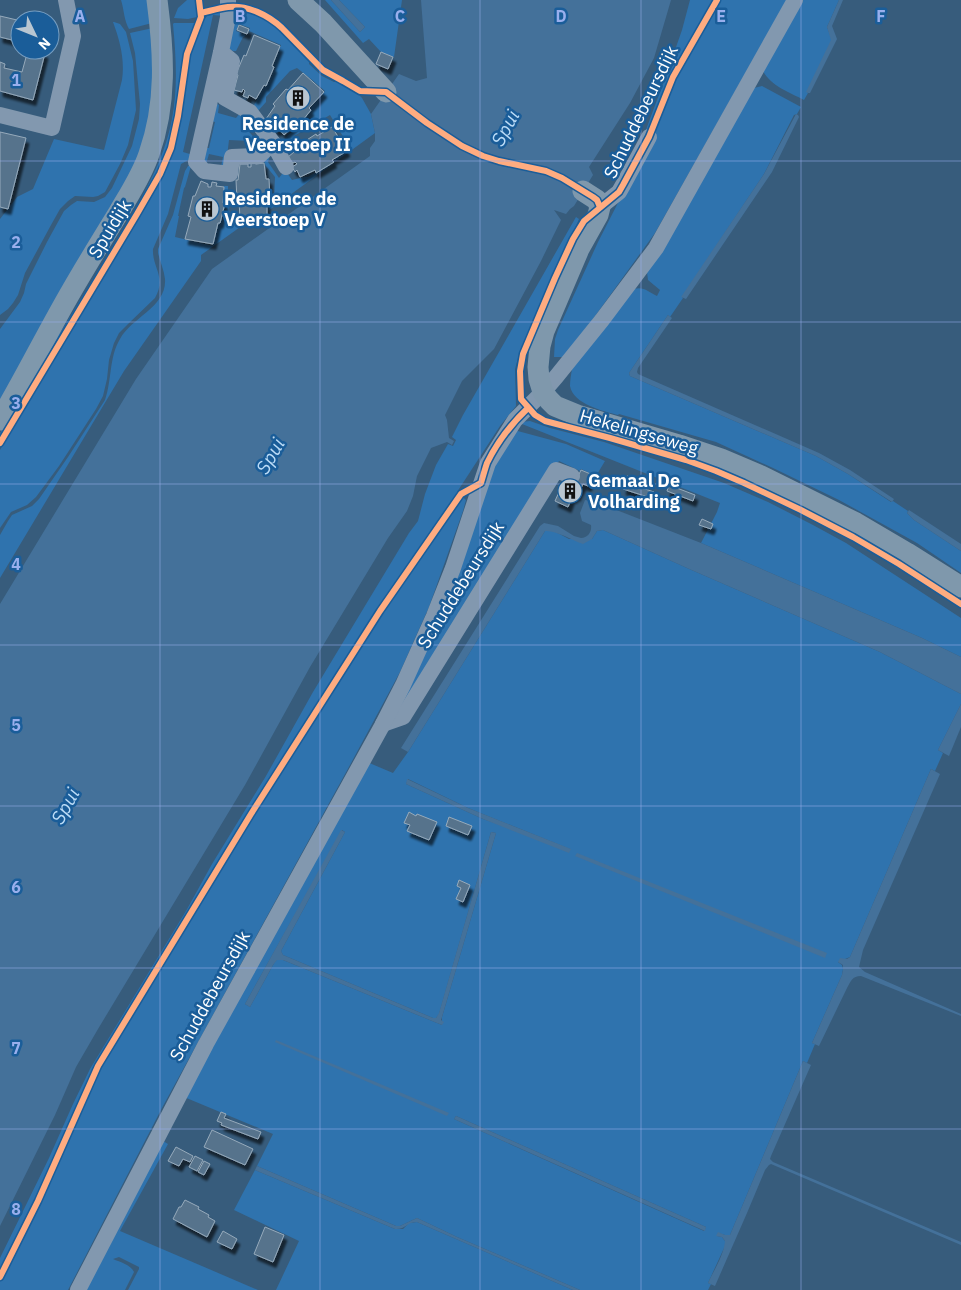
<svg xmlns="http://www.w3.org/2000/svg" width="961" height="1290" viewBox="0 0 961 1290" font-family="'IBM Plex Sans',sans-serif">
<style>
.green{fill:#2f73ae;fill-rule:evenodd}
.water{fill:#44719a}
.lines{fill:none;stroke-linecap:round;stroke-linejoin:round}
.ferry{stroke:#bcdcf7;stroke-width:1;stroke-dasharray:6 5;stroke-linecap:butt}
.building{fill:#56738c;stroke:#96aabb;filter:url(#shadow)}
.minor{stroke:#8298af;stroke-width:16}
.major{stroke:#7f98ac;stroke-width:21}
.cycleway-casing{stroke:#1a5d99;stroke-width:9}
.cycleway{stroke:#ffac80;stroke-width:6}
.grid{fill:none;stroke:#99afed;stroke-width:1;stroke-opacity:0.55}
.labels{text-anchor:middle;stroke-width:5;stroke-linejoin:round;paint-order:stroke}
.street-label{font-size:18px;fill:#fff;stroke:#1a5d99}
.poi-label{font-size:18px;font-weight:bold;fill:#fff;stroke:#1a5d99;text-anchor:start}
.water-label{font-size:19px;font-style:italic;fill:#bcdcf7;stroke:#1a5d99}
.grid-label{font-size:16px;text-anchor:middle;font-weight:bold;fill:#99afed;stroke:#1a5d99;stroke-width:5;stroke-linejoin:round;paint-order:stroke}
</style>
<defs>
<filter id="shadow"><feDropShadow dx="3" dy="5.5" stdDeviation="1" flood-color="#0009"/></filter>
</defs>
<rect width="100%" height="100%" fill="#375c7c"/>
<!-- green -->
<g class="green">
<path d="M121 0H149L152 23 129 29C124 21 124 9 121 0Z"/>
<polygon points="187,0 196,0 198,10 197,17 188,19 174,18 178,8"/>
<polygon points="325,0 331,0 360,32 365,27 339,0 402,0 394,57 381,52 369,39 363,43"/>
<polygon points="690,0 787,0 655,233 572,348 563,357 554,357 555,339 558,330 598,242 622,195 668,70 682,30"/>
<path d="M802 0H839L827 27 832 40 807 92 808 93 804 100C789 92 771 86 763 71Z"/>
<path d="M235 10C268 11 289 38 309 60V64L322 76 334 82H340L344 84 354 90 362 98 371 114 375 133 268 211V200L274 199 275 177 266 166 264 161 271 152 268 162 279 178 285 170 292 180 304 177H308L333 162 332 160 350 148 330 115 294 136V138L283 145H278L298 126 311 110 310 108 325 91 311 79 297 68 290 71 266 97V102L258 111 253 108 255 103 264 86 266 87 275 67 273 66 281 45 249 31 250 28 239 24 236 31 246 35 244 37H243L236 51H233L228 48Z"/>
<path d="M222 11 224 16 213 15 183 152 193 155 192 158 181 164 168 214 153 249C152 268 167 277 155 298L128 324 119 333 114 343 109 360 107 379 103 396 96 409 59 466 36 497 27 505 11 512 0 528V450L164 172 169 159 178 130 188 63 201 24 207 16Z"/>
<path d="M113 22H114L120 24 126 32 133 61 136 110 128 145 120 164 105 192 98 196 93 197 75 196 68 201 60 209 51 225 25 273 18 295 13 303 8 309 0 315V219L17 197 33 189 54 139 104 150 122 80C125 60 120 41 113 22Z"/>
<path d="M174 23H195L196 24 186 48 173 129 168 148 160 167 150 188 129 224 0 439V433L59 334 62 330C81 299 100 268 119 236 141 199 164 162 172 119 178 88 176 56 173 24Z"/>
<polygon points="153,28 158,77 139,164 0,403 0,329 20,302 24,293 26,284 47,242 64,211 71,205 77,201 94,202 105,197 112,188 132,146 139,119 140,104 135,53 130,33"/>
<path d="M762 86 801 107 797 114 794 115 764 174 682 297 683 298 670 317 668 315 629 373 630 376 816 456 848 474 891 502 893 501 908 511 907 513 914 520 961 551V573L917 543 839 500 773 468 716 442 619 414 618 415C603 411 573 404 570 386 570 380 571 375 572 369L634 289C643 286 649 292 657 296L660 290 648 280 647 272 754 88Z"/>
<polygon points="217,104 219,105 218,113 236,118 241,112 251,120 245,127 257,141 265,140 264,145 250,152 250,141 229,140 226,165 221,167 223,157 209,154 206,164 202,161 205,148 209,148 215,122 211,121"/>
<path d="M188 166H191L185 187 184 188 178 216H179L175 237 213 246 218 223H220L225 203H223L224 186H228V190H226L227 200 229 201 230 225H235L239 220H250L201 255V261L124 371 0 578V535L8 521 12 515 32 506 39 499 68 457 105 400C112 380 109 357 120 339 132 317 167 307 165 279 164 270 160 261 158 253V249L173 215 185 171Z"/>
<polygon points="576,217 579,219 520,351 515,369 516,406 500,426 457,492 466,500 463,511 429,607 400,672 350,765 163,1106 68,1290 0,1290 0,1258 49,1158 73,1104 90,1069 186,911 212,864 266,776 313,692 409,533 418,521 425,494 436,465 448,444 453,446 456,440 452,437 463,415"/>
<polygon points="530,421 550,428 604,442 724,483 768,502 813,525 846,543 961,618 961,657 922,638 701,543 717,512 720,503 522,424 521,422"/>
<polygon points="514,430 566,444 605,461 596,476 581,469 580,471 559,461 414,698 398,711 496,464"/>
<path d="M552 530 569 539H592L597 531 603 530 687 568 880 652 961 694V704L938 750 943 753 935 771 931 769 850 957 838 962 842 965 843 969 842 975 812 1043 815 1044 807 1063 803 1061 730 1235H725L718 1233 717 1236 722 1237 725 1241V1246L708 1283 711 1284 708 1290H580L457 1237 417 1218 400 1226H396L257 1166 273 1134 184 1097 367 762 393 773 408 752 545 531ZM408 779 468 808 570 849 483 819 406 784ZM342 830 345 832 281 951 283 955 433 1018H436L439 1014 491 832 496 833 442 1017V1025L283 960 277 959 273 965 250 1007 245 1004ZM456 1116 706 1227 704 1231 454 1119Z"/>
<path d="M163 1141 168 1144 120 1231 258 1290H128L139 1269V1267L119 1257 113 1259C120 1262 131 1265 134 1272L125 1290H84Z"/>
<polygon points="255,1170 395,1229 403,1229 409,1223 417,1222 573,1290 276,1290 299,1241 234,1210"/>
</g>
<!-- water -->
<g class="water">
<polygon points="331,0 339,0 365,27 360,32"/>
<polygon points="421,0 671,0 654,58 630,103 589,167 593,175 574,206 570,209 566,214 554,210 561,220 541,261 494,349 462,381 445,415 447,420 449,438 454,441 452,445 447,442 431,448 417,476 413,496 407,511 388,538 310,667 245,785 98,1029 76,1067 55,1115 0,1226 0,604 136,379 212,269 370,156 370,148 375,141 375,133 371,114 399,74 416,81 427,78"/>
<polygon points="839,0 843,0 832,26 837,39 810,93 808,93 806,92 831,40 827,27"/>
<polygon points="796,114 798,115 799,117 772,172 686,299 681,297 764,174"/>
<polygon points="668,315 672,318 638,368 637,372 638,374 819,453 850,470 894,499 892,502 848,474 816,456 630,376 629,373"/>
<path d="M585 500 596 502 701 543 922 638 961 657V694L880 652 687 568 603 530 597 531 592 539 583 544C572 540 555 530 545 531L408 752 401 748 540 526 544 523 558 526 574 536 581 538C588 538 592 532 591 525L582 521 580 513Z"/>
<polygon points="909,510 961,544 961,551 914,520 907,513"/>
<polygon points="961,704 961,727 949,756 938,750"/>
<path d="M931 769 940 774 863 950 859 967 865 972 961 1014V1016L861 976C852 976 851 981 847 988L819 1046 812 1043 842 975 843 970V965L838 962 840 958 847 959 850 957Z"/>
<polygon points="407,779 468,808 571,849 569,853 483,819 406,784"/>
<polygon points="341,830 345,832 281,951 283,955 433,1018 436,1018 439,1013 491,832 496,833 442,1017 441,1020 444,1022 442,1025 283,960 277,960 273,965 250,1007 245,1004"/>
<polygon points="577,853 827,953 825,958 575,856"/>
<polygon points="276,1040 449,1113 447,1116 275,1042"/>
<path d="M803 1061 811 1065 771 1156 770 1159 773 1162 961 1242V1245L771 1164 769 1165 765 1170 747 1213 715 1286 708 1283C714 1270 724 1255 725 1241L722 1237 716 1236 718 1232 725 1235H730Z"/>
<polygon points="456,1116 706,1227 705,1231 454,1119"/>
<path d="M257 1166 396 1226H400L417 1218 457 1237 580 1290H573L417 1222C407 1222 405 1230 395 1229L255 1170Z"/>
</g>
<g class="lines">
<!-- ferry -->
<polyline class="ferry" points="393,98 427,123 462,146 483,156 499,161 546,171 574,186"/>
</g>
<!-- building -->
<g class="building">
<polygon points="0,16 17,20 12,40 0,37"/>
<polygon points="239,25 249,29 247,34 237,30"/>
<polygon points="254,35 280,46 272,66 274,67 266,86 264,85 256,99 249,95 248,98 243,96 245,91 243,89 242,92 234,90 238,75 236,74 244,55 246,56"/>
<polygon points="28,50 35,50 45,53 33,100 0,91 0,62 5,64 4,68 22,72"/>
<polygon points="381,52 393,57 388,69 376,64"/>
<polygon points="303,73 324,92 309,108 311,110 298,126 296,124 284,135 279,129 277,131 273,128 277,123 274,122 273,124 266,119 275,106 273,104 286,89 288,90"/>
<polygon points="332,127 347,151 332,160 334,162 316,173 315,170 300,177 297,170 295,172 292,167 297,164 295,162 293,163 288,157 300,147 299,145 316,134 317,136"/>
<polygon points="0,132 26,138 8,209 0,207"/>
<polygon points="251,161 256,164 264,163 266,179 269,179 270,199 267,199 267,219 240,219 239,200 237,200 236,180 238,180 240,164 248,164 248,167 251,167"/>
<polygon points="201,181 208,184 208,187 211,187 212,182 217,183 216,186 224,187 223,203 225,203 220,223 218,223 213,244 185,239 191,217 188,216 193,196 195,196"/>
<polygon points="581,470 593,475 588,486 583,484 577,496 575,495 574,498 572,497 568,507 555,501 564,481 574,485"/>
<polygon points="627,476 644,481 642,488 654,492 651,498 623,489"/>
<polygon points="669,485 695,495 693,501 667,491"/>
<polygon points="702,519 713,524 711,529 699,525"/>
<polygon points="409,812 416,816 417,814 437,822 429,840 407,831 410,825 404,823"/>
<polygon points="449,817 472,826 468,835 446,826"/>
<polygon points="459,880 470,885 463,902 456,899 461,888 457,886"/>
<polygon points="221,1112 226,1114 224,1118 261,1132 258,1139 221,1125 222,1123 217,1121"/>
<polygon points="212,1130 253,1149 245,1165 204,1147"/>
<polygon points="176,1147 193,1156 190,1162 183,1159 179,1166 168,1161"/>
<polygon points="195,1156 203,1160 197,1171 189,1167"/>
<polygon points="204,1161 210,1164 204,1175 198,1172"/>
<polygon points="185,1200 199,1207 198,1209 209,1215 208,1217 215,1221 207,1237 173,1219 179,1207 181,1207"/>
<polygon points="265,1227 284,1235 273,1262 254,1254"/>
<polygon points="223,1231 237,1239 232,1249 217,1242"/>
</g>
<g class="lines">
<!-- minor -->
<g class="minor">
<polyline points="221,52 232,61 225,98 250,112 273,143 259,156 232,157 230,174 204,171 196,162 221,52 228,17 228,0"/>
<polyline points="0,115 52,128 73,36 66,0"/>
<polyline points="273,143 286,167"/>
<polyline points="600,207 619,192 623,185 649,137"/>
<polyline points="383,724 403,717 556,470 572,476"/>
<polyline points="78,1290 206,1044 383,724 403,685 434,616 453,568 488,463 515,420 543,392 556,377 602,320 656,248 795,0"/>
</g>
<!-- major -->
<g class="major">
<polyline points="298,0 323,23 386,92"/>
<polyline points="583,191 597,200 600,207 598,215 579,249 562,289 544,331 540,346 538,367 539,379 543,392 549,400 555,406 577,415 679,445 721,459 761,476 856,523 907,553 961,587"/>
<path d="M0 420C25 378 47 333 72 290 87 264 103 238 119 212 130 193 142 175 149 154 167 103 164 53 157 0"/>
</g>
<defs>
<g id="cycleway">
<polyline points="717,0 673,77 649,137 623,185 619,192 584,221 573,239 555,278 523,354 520,371 521,399 535,415 545,421 610,438 686,460 716,471 744,483 801,510 853,537 899,564 961,604"/>
<path d="M201 13C210 11 219 8 228 7 248 5 268 15 282 28L323 70 343 81 360 91 386 92 427 123 462 146 483 156 499 161 546 171 562 178 593 197 597 200 600 207"/>
<polyline points="0,443 137,214 160,174 171,148 178,116 187,54 201,17 199,0"/>
<path d="M0 1277 38 1201 98 1066 251 814 380 611 461 494 481 483C483 476 485 469 487 463 497 443 512 423 528 408"/>
</g>
</defs>
<!-- cycleway casing -->
<use href="#cycleway" class="cycleway-casing"/>
<!-- cycleway -->
<use href="#cycleway" class="cycleway"/>
</g>
<!-- grid -->
<path class="grid" d="M160 0V1290M320 0V1290M480 0V1290M641 0V1290M801 0V1290M0 161H961M0 322H961M0 484H961M0 645H961M0 806H961M0 968H961M0 1129H961"/>
<!-- icons -->
<defs>
<symbol id="building-disc" viewBox="-11 -11 22 22"><circle r="9.5" fill="#b9c6d1" stroke="#1a5d99"/><path d="M-4-6H4V6H1V3H-1V6H-4ZM-2.5-4.3h1.7v1.8h-1.7ZM.8-4.3h1.7v1.8H.8ZM-2.5-1h1.7V.8h-1.7ZM.8-1h1.7V.8H.8Z" fill="#111"/></symbol>
</defs>
<g fill-rule="evenodd">
<use href="#building-disc" x="284" y="84" width="28" height="28"/>
<use href="#building-disc" x="193" y="195" width="28" height="28"/>
<use href="#building-disc" x="556" y="477" width="28" height="28"/>
</g>
<g class="labels">
<!-- street labels -->
<g class="street-label">
<text transform="translate(641 112) rotate(-64)" y="6">Schuddebeursdijk</text>
<text transform="translate(110 229) rotate(-59)" y="6">Spuidijk</text>
<text transform="translate(639 432) rotate(16)" y="6">Hekelingseweg</text>
<text transform="translate(461 585) rotate(-58)" y="6">Schuddebeursdijk</text>
<text transform="translate(210 996) rotate(-61)" y="6">Schuddebeursdijk</text>
</g>
<!-- poi labels -->
<g class="poi-label">
<text x="298" y="130" text-anchor="middle">Residence de<tspan x="298" dy="21">Veerstoep II</tspan></text>
<text x="224" y="205">Residence de<tspan x="224" dy="21">Veerstoep V</tspan></text>
<text x="588" y="487">Gemaal De<tspan x="588" dy="21">Volharding</tspan></text>
</g>
<!-- water labels -->
<g class="water-label">
<text transform="translate(505 128) rotate(-62)" y="7">Spui</text>
<text transform="translate(270 456) rotate(-60)" y="7">Spui</text>
<text transform="translate(65 806) rotate(-61)" y="7">Spui</text>
</g>
</g>
<g class="grid-label">
<text x="80" y="22">A</text>
<text x="240" y="22">B</text>
<text x="400" y="22">C</text>
<text x="561" y="22">D</text>
<text x="721" y="22">E</text>
<text x="881" y="22">F</text>
<text x="16" y="86">1</text>
<text x="16" y="248">2</text>
<text x="16" y="409">3</text>
<text x="16" y="570">4</text>
<text x="16" y="731">5</text>
<text x="16" y="893">6</text>
<text x="16" y="1054">7</text>
<text x="16" y="1215">8</text>
</g>
<!-- north arrow -->
<g transform="translate(35 35) rotate(133)"><circle r="24" fill="#1a5d99" stroke="#769ec2"/>
<path d="M0-4L9 19L0 12L-9 19Z" fill="#b9c6d1"/>
<text y="-8" font-size="14" font-weight="bold" text-anchor="middle" fill="#ffffff">N</text>
</g>
</svg>
